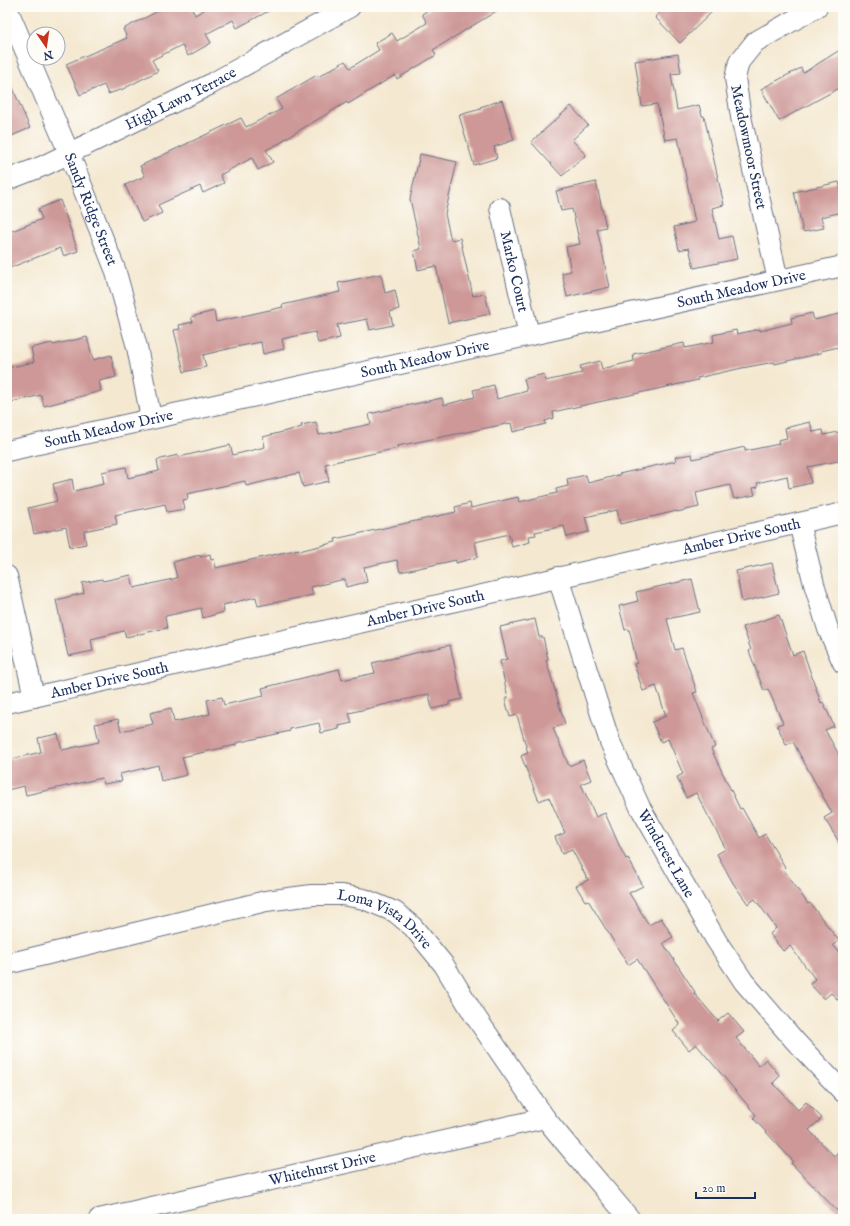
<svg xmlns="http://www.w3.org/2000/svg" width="850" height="1226" viewBox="0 0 850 1226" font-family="'IM FELL English',serif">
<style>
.building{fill:#cd9897}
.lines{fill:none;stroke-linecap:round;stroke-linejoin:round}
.minor-casing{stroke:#677086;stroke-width:22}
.minor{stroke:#fff;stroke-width:20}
.labels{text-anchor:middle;stroke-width:3;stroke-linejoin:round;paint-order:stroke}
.street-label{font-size:15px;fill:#1b2f5e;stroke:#fdfcf7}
</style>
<rect width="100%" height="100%" fill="#fdfcf7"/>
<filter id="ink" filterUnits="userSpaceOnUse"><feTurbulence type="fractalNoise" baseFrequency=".025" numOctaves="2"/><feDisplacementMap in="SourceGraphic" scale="8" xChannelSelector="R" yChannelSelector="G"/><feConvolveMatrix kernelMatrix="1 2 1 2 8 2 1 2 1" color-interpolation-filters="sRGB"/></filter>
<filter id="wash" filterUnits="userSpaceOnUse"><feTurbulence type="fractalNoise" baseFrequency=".012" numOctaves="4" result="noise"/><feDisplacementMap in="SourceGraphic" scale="16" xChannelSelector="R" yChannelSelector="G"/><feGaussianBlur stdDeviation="0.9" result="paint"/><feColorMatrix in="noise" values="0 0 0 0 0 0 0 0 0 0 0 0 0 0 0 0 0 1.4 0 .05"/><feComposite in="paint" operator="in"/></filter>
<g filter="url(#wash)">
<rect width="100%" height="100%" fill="#f4e8d0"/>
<g id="blocks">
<!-- building -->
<g class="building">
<polygon points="166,7 191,7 195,15 209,7 276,7 237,28 233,20 206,34 211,43 188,56 182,45 152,60 158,71 123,89 108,94 104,85 80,95 66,64 127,38 123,29"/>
<polygon points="433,7 503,7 433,50 436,55 397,79 395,75 348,104 347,102 283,140 284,141 266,150 273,162 258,170 252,158 220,175 224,183 203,193 200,186 158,205 162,213 142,222 125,185 145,176 140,166 241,118 246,127 282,109 276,99 317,75 318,77 345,61 350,68 379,50 375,43 392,33 397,41 427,23 422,14"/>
<polygon points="666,7 717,7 680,43 655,17"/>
<polygon points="843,48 843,86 779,121 761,89 801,68 803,73"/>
<polygon points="678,54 681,73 671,74 677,110 699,105 702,116 704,116 724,205 712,208 719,239 732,236 737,259 694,268 689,248 679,250 674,227 695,222 678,138 665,140 657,104 642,106 635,61"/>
<polygon points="7,75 30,128 7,138"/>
<polygon points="502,100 514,140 494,147 497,158 474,165 459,115 481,109 480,107"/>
<polygon points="571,106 588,125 572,140 586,155 562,176 531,142"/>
<polygon points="420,154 457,162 445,214 451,240 460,238 473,296 485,294 490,314 448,323 436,266 418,270 414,251 421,249 410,199"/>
<polygon points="596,182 606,227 597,229 610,287 567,297 562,273 571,271 566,247 580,244 572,209 561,211 556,191"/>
<polygon points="839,182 843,198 843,212 821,217 824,228 803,232 794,192"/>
<polygon points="60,200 78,251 64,256 60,248 7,269 7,233 42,219 38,209"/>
<polygon points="381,274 385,293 395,290 399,309 390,312 393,325 370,330 367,319 337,325 340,338 318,343 315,332 282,339 284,349 263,354 261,342 236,347 203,355 206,367 184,372 174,330 180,329 179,325 193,322 191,317 214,311 216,322 283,307 282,305 340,292 338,283"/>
<polygon points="812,313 814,320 843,313 843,346 821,351 821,353 775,364 774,362 742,368 697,378 698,380 553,412 554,418 545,421 546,424 513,432 511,423 397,446 398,448 325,464 329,481 303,487 299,473 246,486 245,481 187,494 188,499 183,500 185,509 167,512 165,504 115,515 117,524 84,531 86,544 70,547 66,527 34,534 28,508 57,501 53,484 72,479 74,491 104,484 102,472 126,467 128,478 159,471 157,460 178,455 179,457 230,445 233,455 265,447 263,437 302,427 301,425 316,422 319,435 338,431 371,424 369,414 442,398 444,405 475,397 473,390 494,385 497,399 527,391 524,379 544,374 545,381 582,373 580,366 600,361 602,369 634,361 633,354 684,343 685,348 714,342 713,335 736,330 737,334 760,329 760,331 792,323 791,318"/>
<polygon points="87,337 93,360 111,355 116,377 99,381 101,391 44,406 41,395 7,403 7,368 34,362 31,348 52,343 53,345"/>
<polygon points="810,422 813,432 823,430 824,435 843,431 843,460 808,467 811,483 789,488 787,476 757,483 758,487 753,488 755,495 734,499 730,485 696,493 699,507 677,512 677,511 620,524 617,510 585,517 589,532 567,537 564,526 535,532 536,535 529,536 530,542 512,547 509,534 475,542 478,557 456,563 456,560 400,572 397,560 364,567 367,582 346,587 345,579 311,587 313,595 258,606 256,597 223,605 224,612 203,618 201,608 166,616 165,617 167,628 126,637 124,631 91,639 93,651 68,656 56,600 84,593 82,583 102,579 103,581 131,575 134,588 177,578 173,562 200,555 200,557 210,554 211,560 214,559 216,568 299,549 299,551 336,542 335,539 456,512 455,507 470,503 471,508 518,497 519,502 557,493 556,489 568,486 567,479 586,475 588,483 619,475 619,474 676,461 675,457 692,454 693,459 745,447 745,451 779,444 778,440 787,438 785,428"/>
<polygon points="772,563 779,593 742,602 736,571"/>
<polygon points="692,579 700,612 667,619 675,650 682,648 697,692 693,693 715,747 711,749 740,809 742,808 759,838 765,834 785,867 783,869 808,904 810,903 839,941 833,945 843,957 843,1005 831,993 824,999 810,984 815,979 790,946 783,951 770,934 776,928 755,899 748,904 733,883 717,854 726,849 696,793 686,798 677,777 683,774 668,739 661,742 652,722 666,716 656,686 643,691 634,664 637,663 629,629 625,630 619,606 638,601 636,592"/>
<polygon points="779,615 793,655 803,651 821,703 823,702 834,726 825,730 843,762 843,848 824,818 832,813 793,742 786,745 777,725 783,723 768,689 764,691 749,651 751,650 743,627"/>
<polygon points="535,619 539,637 543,637 548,659 546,660 565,724 553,728 569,766 583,760 591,780 581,784 596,817 605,813 619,845 626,859 628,858 643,886 629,893 649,925 661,918 673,937 663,943 695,992 694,993 718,1021 728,1013 744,1032 736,1038 759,1066 766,1059 780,1076 773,1083 798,1110 806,1102 822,1118 809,1130 834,1156 843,1147 843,1217 791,1163 793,1161 753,1118 756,1115 696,1044 689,1050 673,1031 680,1025 637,959 628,965 588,900 585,901 576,886 588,880 572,850 562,854 555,837 565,833 549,797 539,801 521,756 528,753 517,715 510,717 505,699 508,698 500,661 507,659 500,627"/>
<polygon points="450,645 462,699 449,702 449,705 432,709 429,694 349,713 352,723 339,726 339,729 321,733 319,723 290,729 290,731 236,743 236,745 182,757 187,775 161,781 158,765 120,774 122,781 104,784 102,778 26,795 24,786 7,790 7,760 41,752 38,738 58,734 62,750 99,742 95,724 118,719 121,731 153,724 150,713 171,708 174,722 210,714 207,700 222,697 224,705 264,696 262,688 339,669 342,680 375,673 372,663"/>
</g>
</g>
</g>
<g filter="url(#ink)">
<use href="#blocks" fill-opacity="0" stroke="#677086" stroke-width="1"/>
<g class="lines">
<defs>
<g id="minor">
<path id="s1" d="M7 8 69 153 115 269 137 347 151 418"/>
<path id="s2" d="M7 180 43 166 211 84 350 7"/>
<path id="s3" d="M500 208 529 335"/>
<polyline points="778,280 741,117 735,78 739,62 755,42 817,7"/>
<path id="s4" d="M7 451 843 266"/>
<polyline points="799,523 814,584 828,629 843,663"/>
<polyline points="7,576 34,697"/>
<path id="s5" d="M558 577 597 702 610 742 640 807 716 940 744 982 795 1041 843 1092"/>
<path id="s6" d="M7 703 843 513"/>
<path id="s7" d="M7 964 266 901 312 895H342L364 899 395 912 413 927 444 965 473 1013 545 1118 568 1146 630 1219"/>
<path id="s8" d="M99 1219 545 1118"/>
</g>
</defs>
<!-- minor casing -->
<use href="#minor" class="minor-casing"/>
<!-- minor -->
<use href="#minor" class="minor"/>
</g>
</g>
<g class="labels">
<!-- street labels -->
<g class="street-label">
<text dy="5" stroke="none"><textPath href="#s2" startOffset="192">High Lawn Terrace</textPath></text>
<text transform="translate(749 147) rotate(78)" y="5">Meadowmoor Street</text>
<text dy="5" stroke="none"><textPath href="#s1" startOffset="218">Sandy Ridge Street</textPath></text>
<text dy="5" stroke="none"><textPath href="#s3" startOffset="65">Marko Court</textPath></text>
<text dy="5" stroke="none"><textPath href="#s4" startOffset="752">South Meadow Drive</textPath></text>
<text dy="5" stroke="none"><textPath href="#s4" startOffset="428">South Meadow Drive</textPath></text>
<text dy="5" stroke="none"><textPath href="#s4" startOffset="104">South Meadow Drive</textPath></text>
<text dy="5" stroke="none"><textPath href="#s6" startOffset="753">Amber Drive South</textPath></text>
<text dy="5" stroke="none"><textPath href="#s6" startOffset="429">Amber Drive South</textPath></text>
<text dy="5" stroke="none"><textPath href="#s6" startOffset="105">Amber Drive South</textPath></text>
<text dy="5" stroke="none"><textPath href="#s5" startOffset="298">Windcrest Lane</textPath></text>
<text dy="5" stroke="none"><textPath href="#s7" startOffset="393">Loma Vista Drive</textPath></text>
<text dy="5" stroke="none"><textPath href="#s8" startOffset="229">Whitehurst Drive</textPath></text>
</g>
</g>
<!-- margin -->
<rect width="850" height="1226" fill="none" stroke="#fdfcf7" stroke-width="24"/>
<!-- north arrow -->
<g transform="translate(46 46) rotate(167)"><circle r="19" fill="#fdfcf7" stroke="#a3aaba"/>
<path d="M0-3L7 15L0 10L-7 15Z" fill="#c8321e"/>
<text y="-6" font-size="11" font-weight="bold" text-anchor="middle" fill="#1b2f5e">N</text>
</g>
<!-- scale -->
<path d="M696 1192v6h59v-6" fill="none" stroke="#1b2f5e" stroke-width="2"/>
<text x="702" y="1192" font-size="12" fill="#1b2f5e" stroke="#fdfcf7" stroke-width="3" paint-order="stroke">20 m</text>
</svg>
